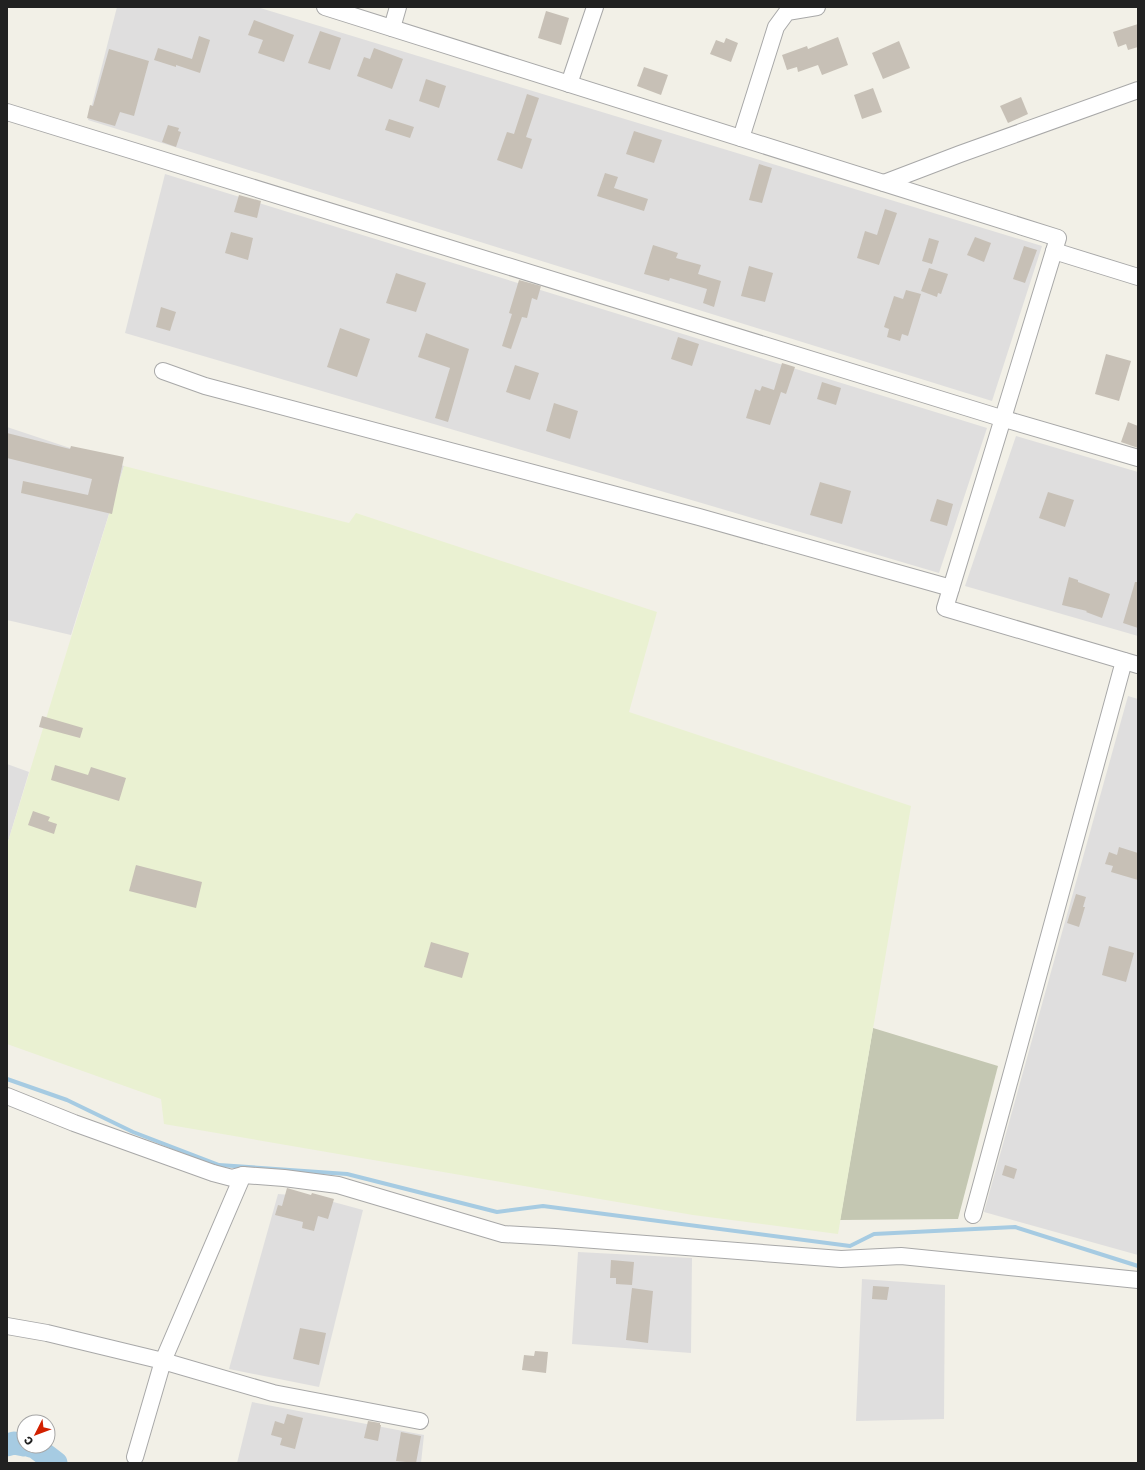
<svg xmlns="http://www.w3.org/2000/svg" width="1145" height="1470" viewBox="0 0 1145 1470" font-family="Rubik,sans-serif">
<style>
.residential{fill:#dfdede}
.construction{fill:#c4c7b2}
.farmland{fill:#eaf1d2}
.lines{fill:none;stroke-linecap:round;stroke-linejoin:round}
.stream{stroke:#a6cbe2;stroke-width:4}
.river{stroke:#a6cbe2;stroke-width:23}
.building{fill:#c7c0b6}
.street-casing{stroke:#a8a8a8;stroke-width:18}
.street{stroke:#fff;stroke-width:16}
</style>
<rect width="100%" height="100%" fill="#f2f0e7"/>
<!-- residential -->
<g class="residential">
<polygon points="117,7 257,7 1042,246 992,401 88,120"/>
<polygon points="165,174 987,428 939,573 125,333"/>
<polygon points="7,427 124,466 71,635 7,620"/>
<polygon points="1016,436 1138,472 1138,636 965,586"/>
<polygon points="1128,696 1138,699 1138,1255 984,1212"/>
<polygon points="7,764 29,772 7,845"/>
<polygon points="278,1194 315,1197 363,1210 319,1387 229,1369"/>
<polygon points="578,1252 692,1258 691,1353 572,1344"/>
<polygon points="862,1279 945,1285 944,1419 856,1421"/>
<polygon points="252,1402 424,1435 421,1463 237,1463"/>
</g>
<!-- construction -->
<polygon class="construction" points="873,1028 998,1066 958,1219 840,1220"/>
<!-- farmland -->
<polygon class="farmland" points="124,466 349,523 356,513 657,612 629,712 911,806 838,1234 693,1215 164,1124 161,1099 7,1044 7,845"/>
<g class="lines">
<!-- stream -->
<polyline class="stream" points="7,1079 67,1100 133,1132 219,1165 347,1174 497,1212 543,1206 850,1246 874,1234 1015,1227 1138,1266"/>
<!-- river -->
<g class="river">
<polyline points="7,1445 14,1443 24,1445"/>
<polyline points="31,1446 35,1447 56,1463"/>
</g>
</g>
<!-- building -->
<g class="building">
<polygon points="546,11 569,18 561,45 538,38"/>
<polygon points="254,20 294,35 284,62 258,53 263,40 248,35"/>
<polygon points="1138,24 1138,47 1128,50 1126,44 1118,47 1113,32"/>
<polygon points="320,31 341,38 330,70 308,63"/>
<polygon points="199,36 210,40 200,73 176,65 176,67 154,60 158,48 192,59"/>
<polygon points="838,37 848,65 822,75 818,65 798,72 797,67 787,70 782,55 807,46 808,49"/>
<polygon points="726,38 738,43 731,62 710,54 716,40 724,43"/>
<polygon points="899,41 910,68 883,79 872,53"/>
<polygon points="374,48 403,59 392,89 357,76 364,57 370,59"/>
<polygon points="109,49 149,61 134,116 120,112 115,126 87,118 90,105 93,106"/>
<polygon points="644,67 668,75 661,95 637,86"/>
<polygon points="426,79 446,86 439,108 419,101"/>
<polygon points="873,88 882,112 862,119 854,95"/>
<polygon points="527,94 539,98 526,137 532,139 522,169 497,160 507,132 514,134"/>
<polygon points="1021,97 1028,114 1008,123 1000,106"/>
<polygon points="389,119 414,127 410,138 385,130"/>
<polygon points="168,125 179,128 178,131 181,132 176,147 162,142"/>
<polygon points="634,131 662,140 654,163 626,154"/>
<polygon points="759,164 772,168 762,203 749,200"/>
<polygon points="605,173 618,177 614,188 648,199 644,211 597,196"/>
<polygon points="239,195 261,201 257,218 234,212"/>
<polygon points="885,209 897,213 879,265 857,258 865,231 877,235"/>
<polygon points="231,232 253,238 248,260 225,253"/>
<polygon points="975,237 991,243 984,262 967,255"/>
<polygon points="929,238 939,241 932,264 922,261"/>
<polygon points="653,245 678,253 676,258 701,265 698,274 721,281 714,307 703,303 707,289 670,278 669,281 644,274"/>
<polygon points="1024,246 1037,250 1025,283 1013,279"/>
<polygon points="749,266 773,273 765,302 741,296"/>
<polygon points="929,268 948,274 941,294 938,293 937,297 921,291"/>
<polygon points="396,273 426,283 416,312 386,303"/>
<polygon points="519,280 541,286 537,300 532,298 527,318 522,317 511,349 502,346 512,314 509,313"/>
<polygon points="906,290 921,294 908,336 902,334 900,341 887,337 889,329 884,327 894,296 903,299"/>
<polygon points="161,307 176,312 170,331 156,327"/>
<polygon points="340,328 370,339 357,377 327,367"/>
<polygon points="426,333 469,349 448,422 435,418 450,368 418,357"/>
<polygon points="678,337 699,344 692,366 671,359"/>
<polygon points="1106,354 1131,361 1119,401 1095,394"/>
<polygon points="782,363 795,367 786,394 781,392 770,425 746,418 755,389 760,391 762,386 774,390"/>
<polygon points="515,365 539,373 530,400 506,392"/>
<polygon points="822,382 841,388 836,405 817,399"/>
<polygon points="554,403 578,411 570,439 546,431"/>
<polygon points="1128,422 1138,426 1138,448 1121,442"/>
<polygon points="7,433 70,449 71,446 124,457 112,514 21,493 23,481 88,495 92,479 7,458"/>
<polygon points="820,482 851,491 842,524 810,515"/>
<polygon points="1048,492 1074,500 1065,527 1039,518"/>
<polygon points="937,499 953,504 947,526 930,521"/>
<polygon points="1069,577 1078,580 1078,582 1110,594 1102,618 1086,612 1087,611 1062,605"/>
<polygon points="1135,582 1138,582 1138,628 1123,623"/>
<polygon points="42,716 83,728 80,738 39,727"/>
<polygon points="55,765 88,775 91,767 126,778 119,801 51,780"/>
<polygon points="33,811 50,817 48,821 57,824 54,834 28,825"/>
<polygon points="1119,847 1138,853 1138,880 1111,872 1113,866 1105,864 1109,852 1117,855"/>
<polygon points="136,865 202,882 196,908 129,891"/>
<polygon points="1076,894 1086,897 1083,907 1085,907 1079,927 1067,923"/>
<polygon points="431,942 469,953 462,978 424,967"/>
<polygon points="1109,946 1134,953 1126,982 1102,975"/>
<polygon points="1005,1165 1017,1169 1014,1179 1002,1175"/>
<polygon points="287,1188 311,1195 312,1193 334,1199 328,1219 318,1216 314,1231 302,1228 303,1222 275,1215 278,1205 282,1206"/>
<polygon points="611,1260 634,1262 632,1285 616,1284 616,1278 610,1278"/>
<polygon points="873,1286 889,1287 887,1300 872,1299"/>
<polygon points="632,1288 653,1291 648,1343 626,1340"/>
<polygon points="300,1328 326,1333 319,1365 293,1359"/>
<polygon points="535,1351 548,1352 546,1373 522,1370 524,1355 534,1356"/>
<polygon points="287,1414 303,1418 295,1449 280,1445 282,1438 271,1435 275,1421 284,1424"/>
<polygon points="368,1421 380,1423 380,1425 381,1425 378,1441 364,1438"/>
<polygon points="401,1432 421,1436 416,1463 396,1461"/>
</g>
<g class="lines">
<defs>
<g id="street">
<polyline points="325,7 1058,238 945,608 1138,665"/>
<polyline points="392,28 398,7"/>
<polyline points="569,84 595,7"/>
<polyline points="7,112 1001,418 1138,458"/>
<polyline points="741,138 776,27 787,12 817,7"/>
<polyline points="884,183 960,154 1138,90"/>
<polyline points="1054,251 1138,277"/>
<polyline points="163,371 205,386 699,517 951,588"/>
<polyline points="7,1096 74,1123 213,1173 232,1178 243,1175 284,1178 338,1185 503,1234 555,1237 841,1259 901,1256 1138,1280"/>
<polyline points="973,1215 1124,661"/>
<polyline points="7,1326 47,1333 163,1361 273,1393 420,1421"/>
<polyline points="135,1457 163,1361 243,1175"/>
</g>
</defs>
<!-- street casing -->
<use href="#street" class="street-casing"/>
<!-- street -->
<use href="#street" class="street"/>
</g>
<!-- border -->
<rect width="1145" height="1470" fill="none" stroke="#212121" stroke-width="16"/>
<!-- north arrow -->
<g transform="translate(36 1434) rotate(228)"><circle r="19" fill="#ffffff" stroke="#a6a6a6"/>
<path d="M0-3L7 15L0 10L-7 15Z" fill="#d22000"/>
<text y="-6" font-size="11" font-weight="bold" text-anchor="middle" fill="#212121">С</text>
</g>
</svg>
